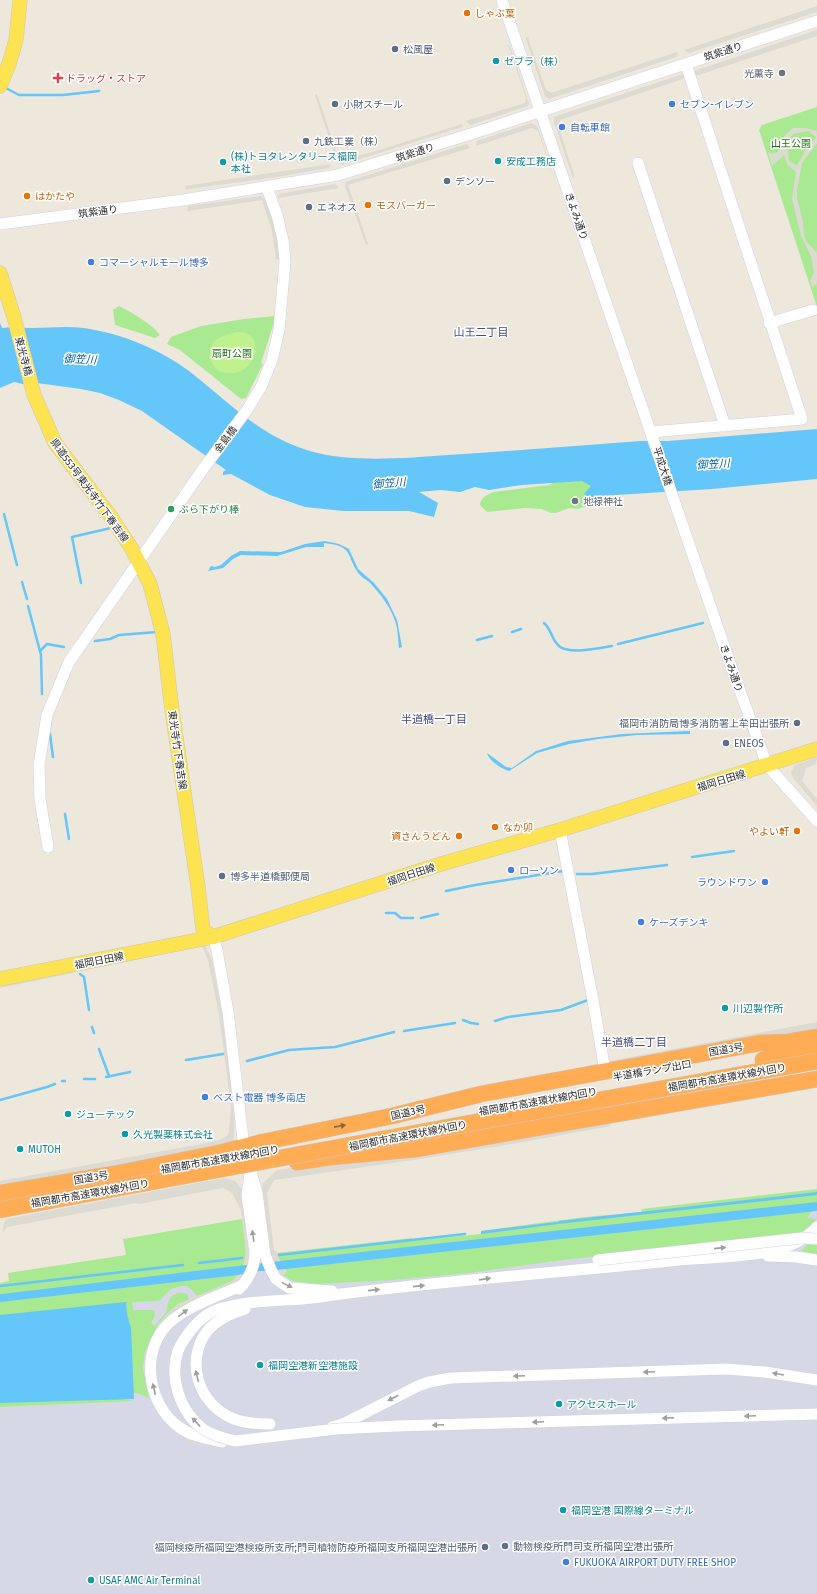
<svg xmlns="http://www.w3.org/2000/svg" width="817" height="1594" viewBox="0 0 817 1594" font-family="'Fira Sans','Noto Sans JP',sans-serif">
<style>
.airport{fill:#d7d8e6}
.green{fill:#a9e992}
.pitch{fill:#bff28d}
.plaza{fill:#dddad2;fill-rule:evenodd}
.water{fill:#64c6f9}
.lines{fill:none;stroke-linecap:round;stroke-linejoin:round}
.stream{stroke:#64c6f9;stroke-width:2.5}
.minor-casing{stroke:#d0d2e5;stroke-width:12}
.major-casing{stroke:#c8c8c8;stroke-width:15}
.highway-casing{stroke:#c8c8c8;stroke-width:17}
.minor{stroke:#fff;stroke-width:11}
.major{stroke:#fde251;stroke-width:14}
.highway{stroke:#ffac55;stroke-width:16}
.minor-bridge-casing{stroke:#d0d2e5;stroke-width:12;stroke-linecap:butt}
.highway-bridge-casing{stroke:#c8c8c8;stroke-width:17;stroke-linecap:butt}
.minor-bridge{stroke:#fff;stroke-width:11}
.highway-bridge{stroke:#ffac55;stroke-width:16}
.oneway{fill:#8a643d}
.oneway2{fill:#9f9f9f}
.food-dot{fill:#e8710a;stroke:#fff;stroke-width:1.5}
.service-dot{fill:#5c6f8a;stroke:#fff;stroke-width:1.5}
.culture-dot{fill:#0f9aa8;stroke:#fff;stroke-width:1.5}
.worship-dot{fill:#6b7280;stroke:#fff;stroke-width:1.5}
.health-dot{fill:#e0444e;stroke:#fff;stroke-width:1.5}
.shop-dot{fill:#3f7fe0;stroke:#fff;stroke-width:1.5}
.leisure-dot{fill:#2e9e5b;stroke:#fff;stroke-width:1.5}
.labels{text-anchor:middle;stroke-width:3;stroke-linejoin:round;paint-order:stroke}
.food-label{font-size:10px;fill:#c56008;stroke:#fff;text-anchor:start}
.service-label{font-size:10px;fill:#4e5e75;stroke:#fff;text-anchor:start}
.street-label{font-size:10px;fill:#2a2a2a;stroke:#fff}
.culture-label{font-size:10px;fill:#0d838f;stroke:#fff;text-anchor:start}
.worship-label{font-size:10px;fill:#5b616d;stroke:#fff;text-anchor:end}
.health-label{font-size:10px;fill:#be3a42;stroke:#fff;text-anchor:start}
.shop-label{font-size:10px;fill:#366cbe;stroke:#fff;text-anchor:start}
.park-label{font-size:10px;fill:#1f6e13;stroke:#fff}
.leisure-label{font-size:10px;fill:#27864d;stroke:#fff;text-anchor:start}
.neighbourhood-label{font-size:11px;fill:#464c7f;stroke:#fff}
.water-label{font-size:11px;font-style:italic;fill:#0161a8;stroke:#fff}
</style>
<rect width="100%" height="100%" fill="#eee7db"/>
<!-- airport -->
<polygon class="airport" points="817,1210 817,1594 0,1594 0,1299"/>
<!-- green -->
<g class="green">
<polygon points="817,107 817,307 759,130 762,125"/>
<path d="M119 306C134 314 149 322 160 335L155 338 115 325 113 310Z"/>
<polygon points="276,316 261,363 263,364 246,398 241,399 180,350 167,344 171,337 201,326 244,319"/>
<path d="M582 477 597 492 595 500 589 505 578 509 569 508 556 513H551L542 509 525 508 487 512 480 505C481 497 486 496 493 492L549 485 563 478Z"/>
<polygon points="817,1189 817,1205 807,1218 817,1219 797,1236 570,1259 469,1273 393,1280 318,1284 293,1281 283,1275 287,1271 281,1265 277,1253 412,1238 412,1241 481,1234 481,1231 585,1217 642,1212 641,1209"/>
<path d="M242 1219C245 1240 252 1267 232 1281 222 1288 209 1292 198 1297L192 1290 187 1286H181L171 1289 159 1301 132 1302 133 1310H154L155 1316 151 1323 155 1326C157 1322 166 1313 167 1310 167 1308 167 1306 168 1303 171 1294 180 1290 188 1295L189 1300 178 1304 152 1336 145 1352 143 1368 150 1399 140 1394 94 1386 86 1391 134 1401 0 1407V1283L9 1281 8 1273 126 1255 123 1239Z"/>
<polygon points="809,1243 817,1243 817,1255 801,1251"/>
</g>
<!-- pitch -->
<path class="pitch" d="M236 332C270 330 256 378 226 373 210 371 204 351 216 340 221 336 230 334 236 332Z"/>
<!-- plaza -->
<g class="plaza">
<polygon points="817,6 817,12 689,53 684,50"/>
<polygon points="817,30 817,36 695,76 695,71 697,70"/>
<polygon points="527,37 529,37 528,38 546,90 551,93 677,52 678,53 676,57 549,99 545,96 526,39"/>
<polygon points="506,45 510,46 529,104 528,106 470,125 466,121 525,103 526,98 509,47"/>
<polygon points="683,74 686,78 560,120 558,125 575,178 573,178 554,122 554,117"/>
<polygon points="317,94 339,160 373,152 462,124 462,127 341,165 337,162 315,95"/>
<polygon points="531,123 535,125 538,128 556,184 538,131 532,128 476,146 477,141"/>
<path d="M793 128H806L817 131V143L802 163 797 190V197L803 222 804 235 806 241 817 253V284L812 287 810 280 814 273 811 256 801 236 792 199 796 172 787 164 784 155 772 166 768 152 772 154 778 152 781 148 785 135ZM808 131 816 137 806 149 798 164 796 165 789 161 787 143 793 134Z"/>
<polygon points="467,144 470,148 348,185 368,244 366,245 345,186 346,182"/>
<polygon points="331,164 329,168 264,179 189,189 186,189 185,186"/>
<polygon points="335,184 339,188 277,198 279,194"/>
<polygon points="261,196 265,199 269,208 276,232 280,260 276,259 272,231 262,200 187,211 188,206"/>
<polygon points="817,757 816,764 806,768 802,781 817,799 817,806 793,778 791,772 795,765"/>
<polygon points="205,945 212,960 222,1013 235,1110 234,1137 231,1144 0,1189 0,1181 212,1142 219,1140 227,1136 229,1132 231,1107 219,1014 208,960 202,946 0,988 0,986"/>
<polygon points="817,1022 817,1031 613,1064 610,1061"/>
<polygon points="610,1122 611,1126 518,1143 420,1159 274,1180 267,1193 274,1250 277,1252 281,1265 287,1271 283,1275 277,1267 270,1252 262,1190 263,1183 277,1170"/>
<polygon points="224,1178 235,1181 244,1192 251,1250 249,1264 241,1279 235,1285 162,1326 150,1383 196,1446 190,1444 177,1433 157,1411 148,1395 146,1384 143,1368 145,1352 158,1324 169,1312 178,1304 232,1281 240,1273 244,1263 246,1251 241,1210 232,1193 223,1188 139,1204 136,1203 7,1227 3,1232 3,1226 6,1219 11,1218"/>
</g>
<!-- water -->
<g class="water">
<path d="M0 323 2 328C12 327 22 328 32 328 49 328 67 326 83 328 121 333 159 349 189 371 229 402 259 436 310 451 350 463 406 458 448 455 512 451 577 446 641 441H668L817 429V479L712 489 600 496 591 500 584 494 591 486 582 481 522 485 489 490 475 487 460 492 441 490 419 492 438 503 434 517 409 511H343L305 507 270 495 231 474 223 475V472L226 470 142 411 119 400 100 393 81 389 37 383 23 384 14 382 0 388Z"/>
<path d="M325 541 339 544 349 549 358 569 374 583 387 599 397 620 402 647 399 648C398 639 398 629 395 621 391 608 381 595 372 585 369 581 364 579 360 575 345 557 356 546 324 543V547H306L277 556 241 555 233 559 223 568 208 571 211 566 215 567 221 565 231 556 240 551 281 552 305 544Z"/>
<path d="M690 731V734L637 735 598 739 569 744 537 753 509 771C502 769 489 761 487 753L506 767 512 768 536 751 568 741 622 734Z"/>
<polygon points="817,1192 817,1195 558,1224 481,1234 481,1231 558,1222 559,1221"/>
<polygon points="817,1202 817,1211 267,1271 260,1271 238,1275 0,1302 0,1294 2,1294 280,1261"/>
<polygon points="126,1302 127,1314 131,1328 134,1399 0,1403 0,1315"/>
</g>
<g class="lines">
<!-- stream -->
<g class="stream">
<polyline points="4,87 19,95 63,95 99,91"/>
<polyline points="4,514 17,565"/>
<polyline points="22,582 27,599"/>
<polyline points="81,583 72,537 111,528"/>
<polyline points="28,606 41,655 42,694"/>
<path d="M544 623C551 629 551 637 557 644 565 656 600 648 612 646"/>
<polyline points="512,632 521,629"/>
<polyline points="477,640 492,636"/>
<polyline points="95,641 110,639 119,635 157,632"/>
<polyline points="618,644 703,623"/>
<polyline points="40,651 47,644 64,647"/>
<polyline points="50,734 53,757"/>
<polyline points="65,814 69,839"/>
<polyline points="692,857 734,851"/>
<polyline points="577,874 592,874 667,865"/>
<polyline points="446,891 475,885 563,871"/>
<polyline points="386,913 395,913 401,918 413,918"/>
<polyline points="421,918 438,914"/>
<polyline points="80,974 84,977 89,1010"/>
<polyline points="463,1020 471,1023 478,1024"/>
<polyline points="495,1021 508,1017 561,1010 588,1000"/>
<polyline points="92,1027 94,1033"/>
<polyline points="404,1031 455,1023"/>
<polyline points="99,1049 109,1076"/>
<polyline points="186,1060 223,1054"/>
<polyline points="247,1061 289,1050 335,1047 394,1032"/>
<polyline points="106,1077 130,1072"/>
<polyline points="84,1079 95,1079"/>
<polyline points="62,1081 65,1081"/>
<polyline points="0,1100 47,1087 55,1084"/>
<polyline points="279,1255 465,1234"/>
<polyline points="199,1263 242,1258"/>
<polyline points="0,1286 183,1265"/>
</g>
<defs>
<g id="minor">
<polyline points="502,0 731,666 767,765 817,821"/>
<polyline points="638,163 725,426"/>
<polyline points="0,224 183,200 338,175 474,133 817,21"/>
<polyline points="769,323 813,310"/>
<polyline points="651,432 802,419 686,64"/>
<polyline points="560,830 593,1000 605,1071"/>
<polyline points="48,847 40,799 39,765 47,715 69,662 203,469 247,410 261,387 272,360 279,330 285,261 283,240 277,215 267,188"/>
<polyline points="213,937 217,950 228,1012 244,1147 257,1193 265,1255 272,1272 276,1279 290,1288 332,1291"/>
<polyline points="768,1256 796,1257 817,1260"/>
<path d="M239 1289C249 1279 255 1266 255 1252L247 1195 250 1174"/>
<path d="M245 1309C232 1313 218 1319 208 1330 184 1360 198 1405 234 1419 245 1423 258 1424 270 1424"/>
<path d="M191 1330C199 1320 210 1311 222 1308 248 1301 275 1301 302 1299 315 1298 328 1296 341 1294 453 1280 566 1272 679 1260 720 1256 788 1260 817 1227"/>
<polyline points="397,1426 817,1414"/>
<polyline points="332,1427 343,1424 418,1386 429,1382 451,1378 726,1369 765,1372 817,1380"/>
<path d="M222 1442C210 1439 197 1437 187 1432 148 1412 137 1352 170 1322 191 1304 219 1296 243 1285"/>
</g>
<g id="major">
<polyline points="0,86 9,64 16,40 20,0"/>
<polyline points="0,273 14,317 34,395 55,443 111,517 132,549 150,584 163,634 172,710 198,887 203,930 213,937"/>
<polyline points="0,979 213,937 441,864 560,830 817,749"/>
</g>
<g id="highway">
<path d="M763 1060C779 1051 799 1049 817 1049"/>
<polyline points="297,1162 331,1157 416,1149 817,1079"/>
<polyline points="0,1193 114,1174 219,1153 263,1142 392,1116 481,1094 760,1043 788,1042 817,1037"/>
</g>
</defs>
<!-- minor casing -->
<use href="#minor" class="minor-casing"/>
<!-- major casing -->
<use href="#major" class="major-casing"/>
<!-- highway casing -->
<use href="#highway" class="highway-casing"/>
<!-- minor -->
<use href="#minor" class="minor"/>
<!-- major -->
<use href="#major" class="major"/>
<!-- highway -->
<use href="#highway" class="highway"/>
<defs>
<g id="minor-bridge">
<polyline points="598,1260 802,1238 817,1239"/>
<path d="M191 1330C186 1337 181 1343 178 1351 169 1378 180 1412 203 1429 213 1436 224 1438 235 1441L336 1429 397 1426"/>
</g>
<polyline id="highway-bridge" points="0,1210 443,1128 817,1061"/>
</defs>
<!-- minor-bridge casing -->
<use href="#minor-bridge" class="minor-bridge-casing"/>
<!-- highway-bridge casing -->
<use href="#highway-bridge" class="highway-bridge-casing"/>
<!-- minor-bridge -->
<use href="#minor-bridge" class="minor-bridge"/>
<!-- highway-bridge -->
<use href="#highway-bridge" class="highway-bridge"/>
</g>
<!-- one-way arrows -->
<defs><path id="oneway-solid" d="M-6-.8H1V-3.2L6.5 0L1 3.2V.8H-6Z"/></defs>
<use class="oneway" href="#oneway-solid" transform="translate(340 1126) rotate(-11)"/>
<g class="oneway2">
<use href="#oneway-solid" transform="translate(253 1236) rotate(-98)"/>
<use href="#oneway-solid" transform="translate(720 1248) rotate(-6)"/>
<use href="#oneway-solid" transform="translate(485 1279) rotate(-8)"/>
<use href="#oneway-solid" transform="translate(287 1285) rotate(26)"/>
<use href="#oneway-solid" transform="translate(419 1286) rotate(-6)"/>
<use href="#oneway-solid" transform="translate(374 1290) rotate(-6)"/>
<use href="#oneway-solid" transform="translate(183 1313) rotate(-37)"/>
<use href="#oneway-solid" transform="translate(649 1372) rotate(178)"/>
<use href="#oneway-solid" transform="translate(778 1374) rotate(-170)"/>
<use href="#oneway-solid" transform="translate(197 1376) rotate(-104)"/>
<use href="#oneway-solid" transform="translate(519 1376) rotate(178)"/>
<use href="#oneway-solid" transform="translate(154 1389) rotate(-103)"/>
<use href="#oneway-solid" transform="translate(393 1398) rotate(153)"/>
<use href="#oneway-solid" transform="translate(750 1416) rotate(178)"/>
<use href="#oneway-solid" transform="translate(668 1418) rotate(178)"/>
<use href="#oneway-solid" transform="translate(196 1422) rotate(-133)"/>
<use href="#oneway-solid" transform="translate(538 1422) rotate(178)"/>
<use href="#oneway-solid" transform="translate(438 1425) rotate(178)"/>
</g>
<!-- markers -->
<g class="food-dot">
<circle cx="467" cy="13" r="4"/>
<circle cx="27" cy="196" r="4"/>
<circle cx="368" cy="205" r="4"/>
<circle cx="495" cy="827" r="4"/>
<circle cx="797" cy="831" r="4"/>
<circle cx="459" cy="836" r="4"/>
</g>
<g class="service-dot">
<circle cx="395" cy="49" r="4"/>
<circle cx="335" cy="104" r="4"/>
<circle cx="306" cy="141" r="4"/>
<circle cx="447" cy="181" r="4"/>
<circle cx="309" cy="207" r="4"/>
<circle cx="797" cy="723" r="4"/>
<circle cx="726" cy="743" r="4"/>
<circle cx="222" cy="876" r="4"/>
<circle cx="505" cy="1546" r="4"/>
<circle cx="485" cy="1547" r="4"/>
</g>
<g class="culture-dot">
<circle cx="496" cy="61" r="4"/>
<circle cx="498" cy="161" r="4"/>
<circle cx="223" cy="162" r="4"/>
<circle cx="725" cy="1008" r="4"/>
<circle cx="68" cy="1114" r="4"/>
<circle cx="125" cy="1134" r="4"/>
<circle cx="20" cy="1149" r="4"/>
<circle cx="260" cy="1365" r="4"/>
<circle cx="559" cy="1404" r="4"/>
<circle cx="563" cy="1510" r="4"/>
<circle cx="91" cy="1580" r="4"/>
</g>
<g class="worship-dot">
<circle cx="782" cy="73" r="4"/>
<circle cx="575" cy="501" r="4"/>
</g>
<path class="health-dot" d="M56 72h4v4h4v4h-4v4h-4v-4h-4v-4h4z"/>
<g class="shop-dot">
<circle cx="672" cy="104" r="4"/>
<circle cx="562" cy="127" r="4"/>
<circle cx="91" cy="262" r="4"/>
<circle cx="511" cy="870" r="4"/>
<circle cx="765" cy="882" r="4"/>
<circle cx="641" cy="922" r="4"/>
<circle cx="205" cy="1097" r="4"/>
<circle cx="566" cy="1562" r="4"/>
</g>
<circle class="leisure-dot" cx="171" cy="509" r="4"/>
<g class="labels">
<!-- food labels -->
<g class="food-label">
<text x="475" y="17">しゃぶ葉</text>
<text x="35" y="200">はかたや</text>
<text x="376" y="209">モスバーガー</text>
<text x="503" y="831">なか卯</text>
<text x="789" y="835" text-anchor="end">やよい軒</text>
<text x="451" y="840" text-anchor="end">資さんうどん</text>
</g>
<!-- service labels -->
<g class="service-label">
<text x="403" y="53">松風屋</text>
<text x="343" y="108">小財スチール</text>
<text x="314" y="145">九鉄工業（株）</text>
<text x="455" y="185">デンソー</text>
<text x="317" y="211">エネオス</text>
<text x="789" y="727" text-anchor="end">福岡市消防局博多消防署上牟田出張所</text>
<text x="734" y="747">ENEOS</text>
<text x="230" y="880">博多半道橋郵便局</text>
<text x="513" y="1550">動物検疫所門司支所福岡空港出張所</text>
<text x="477" y="1551" text-anchor="end">福岡検疫所福岡空港検疫所支所;門司植物防疫所福岡支所福岡空港出張所</text>
</g>
<!-- street labels -->
<g class="street-label">
<text transform="translate(723 51) rotate(-18)" y="4">筑紫通り</text>
<text transform="translate(415 152) rotate(-18)" y="4">筑紫通り</text>
<text transform="translate(98 211) rotate(-8)" y="4">筑紫通り</text>
<text transform="translate(577 216) rotate(71)" y="4">きよみ通り</text>
<text transform="translate(24 356) rotate(75)" y="4">東光寺橋</text>
<text transform="translate(225 439) rotate(-53)" y="4">金島橋</text>
<text transform="translate(663 466) rotate(72)" y="4">平成大橋</text>
<text transform="translate(90 490) rotate(54)" y="4">県道553号東光寺竹下春吉線</text>
<text transform="translate(732 668) rotate(71)" y="4">きよみ通り</text>
<text transform="translate(178 750) rotate(82)" y="4">東光寺竹下春吉線</text>
<text transform="translate(721 780) rotate(-17)" y="4">福岡日田線</text>
<text transform="translate(411 874) rotate(-18)" y="4">福岡日田線</text>
<text transform="translate(99 960) rotate(-11)" y="4">福岡日田線</text>
<text transform="translate(726 1049) rotate(-10)" y="4">国道3号</text>
<text transform="translate(652 1070) rotate(-10)" y="4">半道橋ランプ出口</text>
<text transform="translate(727 1077) rotate(-10)" y="4">福岡都市高速環状線外回り</text>
<text transform="translate(538 1101) rotate(-10)" y="4">福岡都市高速環状線内回り</text>
<text transform="translate(408 1112) rotate(-13)" y="4">国道3号</text>
<text transform="translate(408 1135) rotate(-11)" y="4">福岡都市高速環状線外回り</text>
<text transform="translate(220 1159) rotate(-10)" y="4">福岡都市高速環状線内回り</text>
<text transform="translate(91 1177) rotate(-10)" y="4">国道3号</text>
<text transform="translate(90 1193) rotate(-10)" y="4">福岡都市高速環状線外回り</text>
</g>
<!-- culture labels -->
<g class="culture-label">
<text x="504" y="65">ゼブラ（株）</text>
<text x="231" y="160">(株)トヨタレンタリース福岡<tspan x="231" dy="12">本社</tspan></text>
<text x="506" y="165">安成工務店</text>
<text x="733" y="1012">川辺製作所</text>
<text x="76" y="1118">ジューテック</text>
<text x="133" y="1138">久光製薬株式会社</text>
<text x="28" y="1153">MUTOH</text>
<text x="268" y="1369">福岡空港新空港施設</text>
<text x="567" y="1408">アクセスホール</text>
<text x="571" y="1514">福岡空港 国際線ターミナル</text>
<text x="99" y="1584">USAF AMC Air Terminal</text>
</g>
<!-- worship labels -->
<g class="worship-label">
<text x="774" y="77">光薫寺</text>
<text x="583" y="505" text-anchor="start">地禄神社</text>
</g>
<!-- health labels -->
<g class="health-label">
<text x="66" y="82">ドラッグ・ストア</text>
</g>
<!-- shop labels -->
<g class="shop-label">
<text x="680" y="108">セブン-イレブン</text>
<text x="570" y="131">自転車館</text>
<text x="99" y="266">コマーシャルモール博多</text>
<text x="519" y="874">ローソン</text>
<text x="757" y="886" text-anchor="end">ラウンドワン</text>
<text x="649" y="926">ケーズデンキ</text>
<text x="213" y="1101">ベスト電器 博多南店</text>
<text x="574" y="1566">FUKUOKA AIRPORT DUTY FREE SHOP</text>
</g>
<!-- park labels -->
<g class="park-label">
<text x="791" y="147">山王公園</text>
<text x="232" y="357">扇町公園</text>
</g>
<!-- leisure labels -->
<g class="leisure-label">
<text x="179" y="513">ぶら下がり棒</text>
</g>
<!-- neighbourhood labels -->
<g class="neighbourhood-label">
<text x="481" y="336">山王二丁目</text>
<text x="434" y="723">半道橋一丁目</text>
<text x="634" y="1046">半道橋二丁目</text>
</g>
<!-- water labels -->
<g class="water-label">
<text transform="translate(80 359) rotate(3)" y="4">御笠川</text>
<text transform="translate(713 464) rotate(-3)" y="4">御笠川</text>
<text transform="translate(389 483) rotate(-4)" y="4">御笠川</text>
</g>
</g>
</svg>
